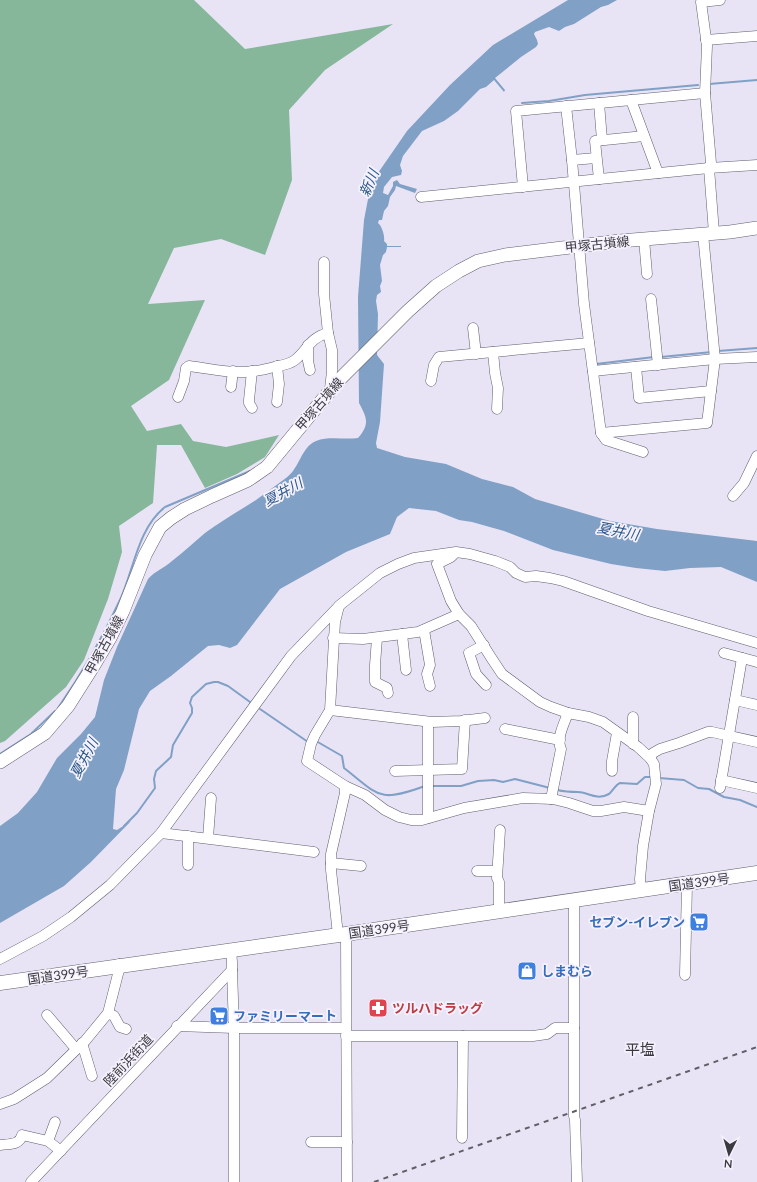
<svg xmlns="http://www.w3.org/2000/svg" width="757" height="1182" viewBox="0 0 757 1182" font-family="Lato,'Noto Sans JP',sans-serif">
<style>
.forest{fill:#86b79b}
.water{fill:#80a0c6}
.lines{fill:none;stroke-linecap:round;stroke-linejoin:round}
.stream{stroke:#80a0c6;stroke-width:2}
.minor-casing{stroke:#615e6d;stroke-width:11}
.major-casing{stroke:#615e6d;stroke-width:14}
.highway-casing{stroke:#615e6d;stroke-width:15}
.minor{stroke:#fff;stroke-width:10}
.major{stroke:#fff;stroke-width:13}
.highway{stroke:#fff;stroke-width:14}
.rail{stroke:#615e67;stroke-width:2;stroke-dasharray:5 5;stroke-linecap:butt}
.labels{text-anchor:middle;stroke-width:3.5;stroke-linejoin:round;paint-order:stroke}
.street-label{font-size:13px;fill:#3c3a41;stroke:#f5f2fd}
.shop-label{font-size:13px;font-weight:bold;fill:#366cbe;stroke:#f5f2fd;text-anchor:start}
.health-label{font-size:13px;font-weight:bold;fill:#be3a42;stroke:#f5f2fd;text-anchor:start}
.water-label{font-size:14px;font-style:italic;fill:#2a5789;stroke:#f5f2fd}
.quarter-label{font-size:15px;fill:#3c3a41;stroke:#f5f2fd}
</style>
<rect width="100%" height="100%" fill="#e8e4f6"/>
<!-- forest -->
<polygon class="forest" points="0,0 194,0 245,49 393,24 325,70 289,110 292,180 265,255 221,239 174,248 148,304 205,300 169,380 131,406 147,431 181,424 193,441 226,447 279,435 265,457 237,474 205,488 181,445 157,445 153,503 119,526 122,552 108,599 84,660 66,687 5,741 0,743"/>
<!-- water -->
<path class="water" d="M568 0H617L608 5 601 7 574 24 565 27 559 31 549 27 535 32 534 34 537 40 538 44 536 47 521 57 495 78 505 90 504 92 494 80 486 87 480 89 458 111 444 121 422 131 403 156 400 165 402 171 401 175 392 177 384 187 383 193 388 195 393 186V182L397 180 400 184 417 189 415 193 396 186 395 190 390 197 388 206 384 211 382 220H379L378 223C382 226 385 236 384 241L387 244V246H401V247H387L386 252 383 255 380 265 382 281 380 286 381 292 377 295 376 301 378 314 377 355 384 364 380 422 376 443 377 448 405 457 446 464 482 479 513 487 535 499 610 521 657 529 757 541V582L721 567 690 568 665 571 636 568 611 564 553 550 504 531 472 522 459 520 436 511 409 508 397 517 390 534 346 552 280 589 237 645 230 648 219 645 208 646 171 676 150 691 139 709 124 770 116 789 113 829 117 830 131 821 91 862 64 886 0 923V826L18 813 37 792 57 758 81 734 95 717 104 680 117 647 148 579C155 571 164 568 172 561 184 552 194 542 205 533 221 521 239 511 256 500 266 493 276 485 286 478 300 468 301 447 316 441 329 436 344 440 358 438 370 424 367 418 359 403L358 297 364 220 369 194 378 173 407 131 450 85 493 45Z"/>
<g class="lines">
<!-- stream -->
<g class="stream">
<polyline points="709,84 757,80"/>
<polyline points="522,103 549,101 585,95 698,85"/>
<polyline points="718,351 757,348"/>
<polyline points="661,357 712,352"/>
<polyline points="596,364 654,357"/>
<path d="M58 708C81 675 102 639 119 602 134 571 137 529 165 507L250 471"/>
<polyline points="260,709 308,742"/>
<path d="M316 741 342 756 344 768C380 796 378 803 425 786"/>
<polyline points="0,754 31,734 55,711"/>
<polyline points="659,778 684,780 698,788 709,789 724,797 740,800 757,807"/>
<polyline points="431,786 461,786 478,781 494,780 503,782 515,779 550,788"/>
<path d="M557 790C566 792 569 792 578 792 588 792 596 801 609 794 613 791 615 785 620 783L637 784 645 777H652"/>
<polyline points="124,826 137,813 155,788 154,779 156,771 171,757 173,745 192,713 192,708 190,703 192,697 206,684 214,682 218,682 228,686 250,702"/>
</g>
<defs>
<g id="minor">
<polyline points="706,40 757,36"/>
<polyline points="631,100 658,173"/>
<polyline points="599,103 602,140"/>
<polyline points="566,106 572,160 584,304 601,433 707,423 715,359 703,234"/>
<polyline points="572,160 596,158"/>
<polyline points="599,179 595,141 644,136"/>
<polyline points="523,187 516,111 705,93"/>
<polyline points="421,197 709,168 757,165"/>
<polyline points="714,233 709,168 711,163 705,93 707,46 701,2 720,0"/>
<polyline points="644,239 647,274"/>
<polyline points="324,262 324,294 328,333 332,350 332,371 330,389"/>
<polyline points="651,299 658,365"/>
<polyline points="473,328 476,354"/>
<polyline points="308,345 308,361 310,370"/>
<polyline points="493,352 495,373 498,388 497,409"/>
<polyline points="636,367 639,398 711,391"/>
<polyline points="593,371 715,359 757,357"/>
<polyline points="431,381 434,365 439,357 589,343"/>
<polyline points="231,387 233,371"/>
<path d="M178 397 184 381 186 368 189 366C207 368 226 373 244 372 255 372 267 369 278 366 284 365 290 364 295 360 308 350 309 338 328 333"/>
<polyline points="277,402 279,384 277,366"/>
<polyline points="252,408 249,403 249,400 252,371"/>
<polyline points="601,433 606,440 643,452"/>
<polyline points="733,496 744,483 757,456"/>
<polyline points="454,554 451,557 437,564 451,601 459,614 471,626 492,659 502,674 540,702 551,707 568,713 589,717 603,722 638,747 650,758 654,764 656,784 649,811 643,846 640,879 641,890"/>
<polyline points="424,630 430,665 427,674 430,686"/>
<polyline points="402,634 406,670"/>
<polyline points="333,638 363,639 418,632 459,614"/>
<polyline points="377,638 375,665 375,682 387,688 388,693"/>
<polyline points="484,645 469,653 476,674 486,685"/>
<polyline points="724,653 757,662"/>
<polyline points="735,700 757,705"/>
<polyline points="330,710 432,722 461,721 485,718"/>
<polyline points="633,717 633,744"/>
<polyline points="505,729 560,740"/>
<polyline points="650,758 653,753 660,749 679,743 708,732 712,732 757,742"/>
<polyline points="395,771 462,769 465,720"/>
<polyline points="612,771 612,761 617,733"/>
<polyline points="721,780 757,788"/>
<polyline points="345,786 365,795 385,810 399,817 411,820 422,820 464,808 523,798 553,799 569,803 593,811 601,811 624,807 649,811"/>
<polyline points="720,788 742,658"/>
<path d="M551 799 561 749C556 739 564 724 568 713"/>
<polyline points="428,818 428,722"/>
<polyline points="161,833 314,852"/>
<polyline points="208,838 211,798"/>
<polyline points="331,863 361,866"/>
<polyline points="188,865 188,836"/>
<polyline points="477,871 497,871"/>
<polyline points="574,900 574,1116 575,1120 577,1182"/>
<polyline points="499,911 499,882 497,878 500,830"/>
<polyline points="346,934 347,1182"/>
<polyline points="338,935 331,870 331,854 345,793 345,786 307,761 311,744 315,735 330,710 335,622 339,606"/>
<polyline points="0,959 43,936 71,917 110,885 161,833 291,656 340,605 380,573 398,564 414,558 456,552 470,554 495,561 510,567 516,573 525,577 536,576 550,578 563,581 648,611 757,643"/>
<polyline points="232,970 234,1028 234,1182"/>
<polyline points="685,975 687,884"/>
<polyline points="108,1013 114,1016 120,1027 126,1029"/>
<polyline points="47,1015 76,1049"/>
<polyline points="177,1026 234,1028 346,1028"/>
<polyline points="346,1036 533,1036 547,1034 555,1028 574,1028"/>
<polyline points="82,1043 92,1076"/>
<polyline points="0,1104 14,1099 47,1078 85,1041 108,1013 119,970 119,964"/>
<polyline points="462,1138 463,1036"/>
<polyline points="48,1141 55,1122"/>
<polyline points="311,1142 347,1142"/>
<path d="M0 1145C9 1144 20 1145 22 1135L48 1141 61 1151"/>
<polyline points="31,1182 232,970 232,962 231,951"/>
</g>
<polyline id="major" points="0,762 45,733 68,706 94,665 110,638 123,611 145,555 160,527 171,518 185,509 212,496 248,480 267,467 338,381 408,311 436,286 459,271 478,261 505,255 620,241 730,232 757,228"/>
<polyline id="highway" points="0,983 346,934 757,873"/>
</defs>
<!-- minor casing -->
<use href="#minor" class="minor-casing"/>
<!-- major casing -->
<use href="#major" class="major-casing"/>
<!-- highway casing -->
<use href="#highway" class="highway-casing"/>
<!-- minor -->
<use href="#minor" class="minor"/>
<!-- major -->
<use href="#major" class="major"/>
<!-- highway -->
<use href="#highway" class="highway"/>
<!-- rail -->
<polyline class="rail" points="374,1182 757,1047"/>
</g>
<!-- icons -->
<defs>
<symbol id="supermarket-square" viewBox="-11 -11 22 22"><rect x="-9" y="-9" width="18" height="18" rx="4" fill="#3f7fe0" stroke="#f5f2fd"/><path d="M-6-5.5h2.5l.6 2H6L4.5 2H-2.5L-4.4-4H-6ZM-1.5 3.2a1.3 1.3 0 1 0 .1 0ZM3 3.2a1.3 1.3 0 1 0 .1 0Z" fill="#fff"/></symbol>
<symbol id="shop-square" viewBox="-11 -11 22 22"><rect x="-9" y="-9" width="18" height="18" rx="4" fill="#3f7fe0" stroke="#f5f2fd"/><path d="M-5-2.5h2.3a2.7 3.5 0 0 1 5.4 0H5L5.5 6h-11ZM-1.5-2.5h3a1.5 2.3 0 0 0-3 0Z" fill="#fff"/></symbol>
<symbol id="pharmacy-square" viewBox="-11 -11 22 22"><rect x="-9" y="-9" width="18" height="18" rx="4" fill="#e0444e" stroke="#f5f2fd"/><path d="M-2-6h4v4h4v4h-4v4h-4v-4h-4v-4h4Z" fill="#fff"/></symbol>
</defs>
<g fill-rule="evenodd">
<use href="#supermarket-square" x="688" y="911" width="22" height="22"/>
<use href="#shop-square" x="516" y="960" width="22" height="22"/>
<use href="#pharmacy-square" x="367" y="997" width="22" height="22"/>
<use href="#supermarket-square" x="208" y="1005" width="22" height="22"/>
</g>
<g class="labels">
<!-- street labels -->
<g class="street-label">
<text transform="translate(597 244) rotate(-6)" y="5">甲塚古墳線</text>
<text transform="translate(319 404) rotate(-49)" y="5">甲塚古墳線</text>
<text transform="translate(104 645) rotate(-61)" y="5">甲塚古墳線</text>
<text transform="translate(699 882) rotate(-8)" y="5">国道399号</text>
<text transform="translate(379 929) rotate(-8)" y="5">国道399号</text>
<text transform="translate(58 975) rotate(-8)" y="5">国道399号</text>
<text transform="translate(128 1060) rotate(-47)" y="5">陸前浜街道</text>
</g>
<!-- shop labels -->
<g class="shop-label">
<text x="685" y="927" text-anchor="end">セブン-イレブン</text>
<text x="541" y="976">しまむら</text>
<text x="233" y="1021">ファミリーマート</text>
</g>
<!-- health labels -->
<g class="health-label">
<text x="392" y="1013">ツルハドラッグ</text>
</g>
<!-- water labels -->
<g class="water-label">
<text transform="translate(369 183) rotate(-67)" y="5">新川</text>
<text transform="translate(283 492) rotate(-29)" y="5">夏井川</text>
<text transform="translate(618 531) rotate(11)" y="5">夏井川</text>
<text transform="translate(84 758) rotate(-62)" y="5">夏井川</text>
</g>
<!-- quarter labels -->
<g class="quarter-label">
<text x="640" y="1055">平塩</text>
</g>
</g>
<!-- north arrow -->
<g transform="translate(729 1154) rotate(185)" stroke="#f5f2fd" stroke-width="3" paint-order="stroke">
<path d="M0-3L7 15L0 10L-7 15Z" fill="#3c3a41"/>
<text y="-6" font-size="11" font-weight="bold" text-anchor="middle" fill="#3c3a41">N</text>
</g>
</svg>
